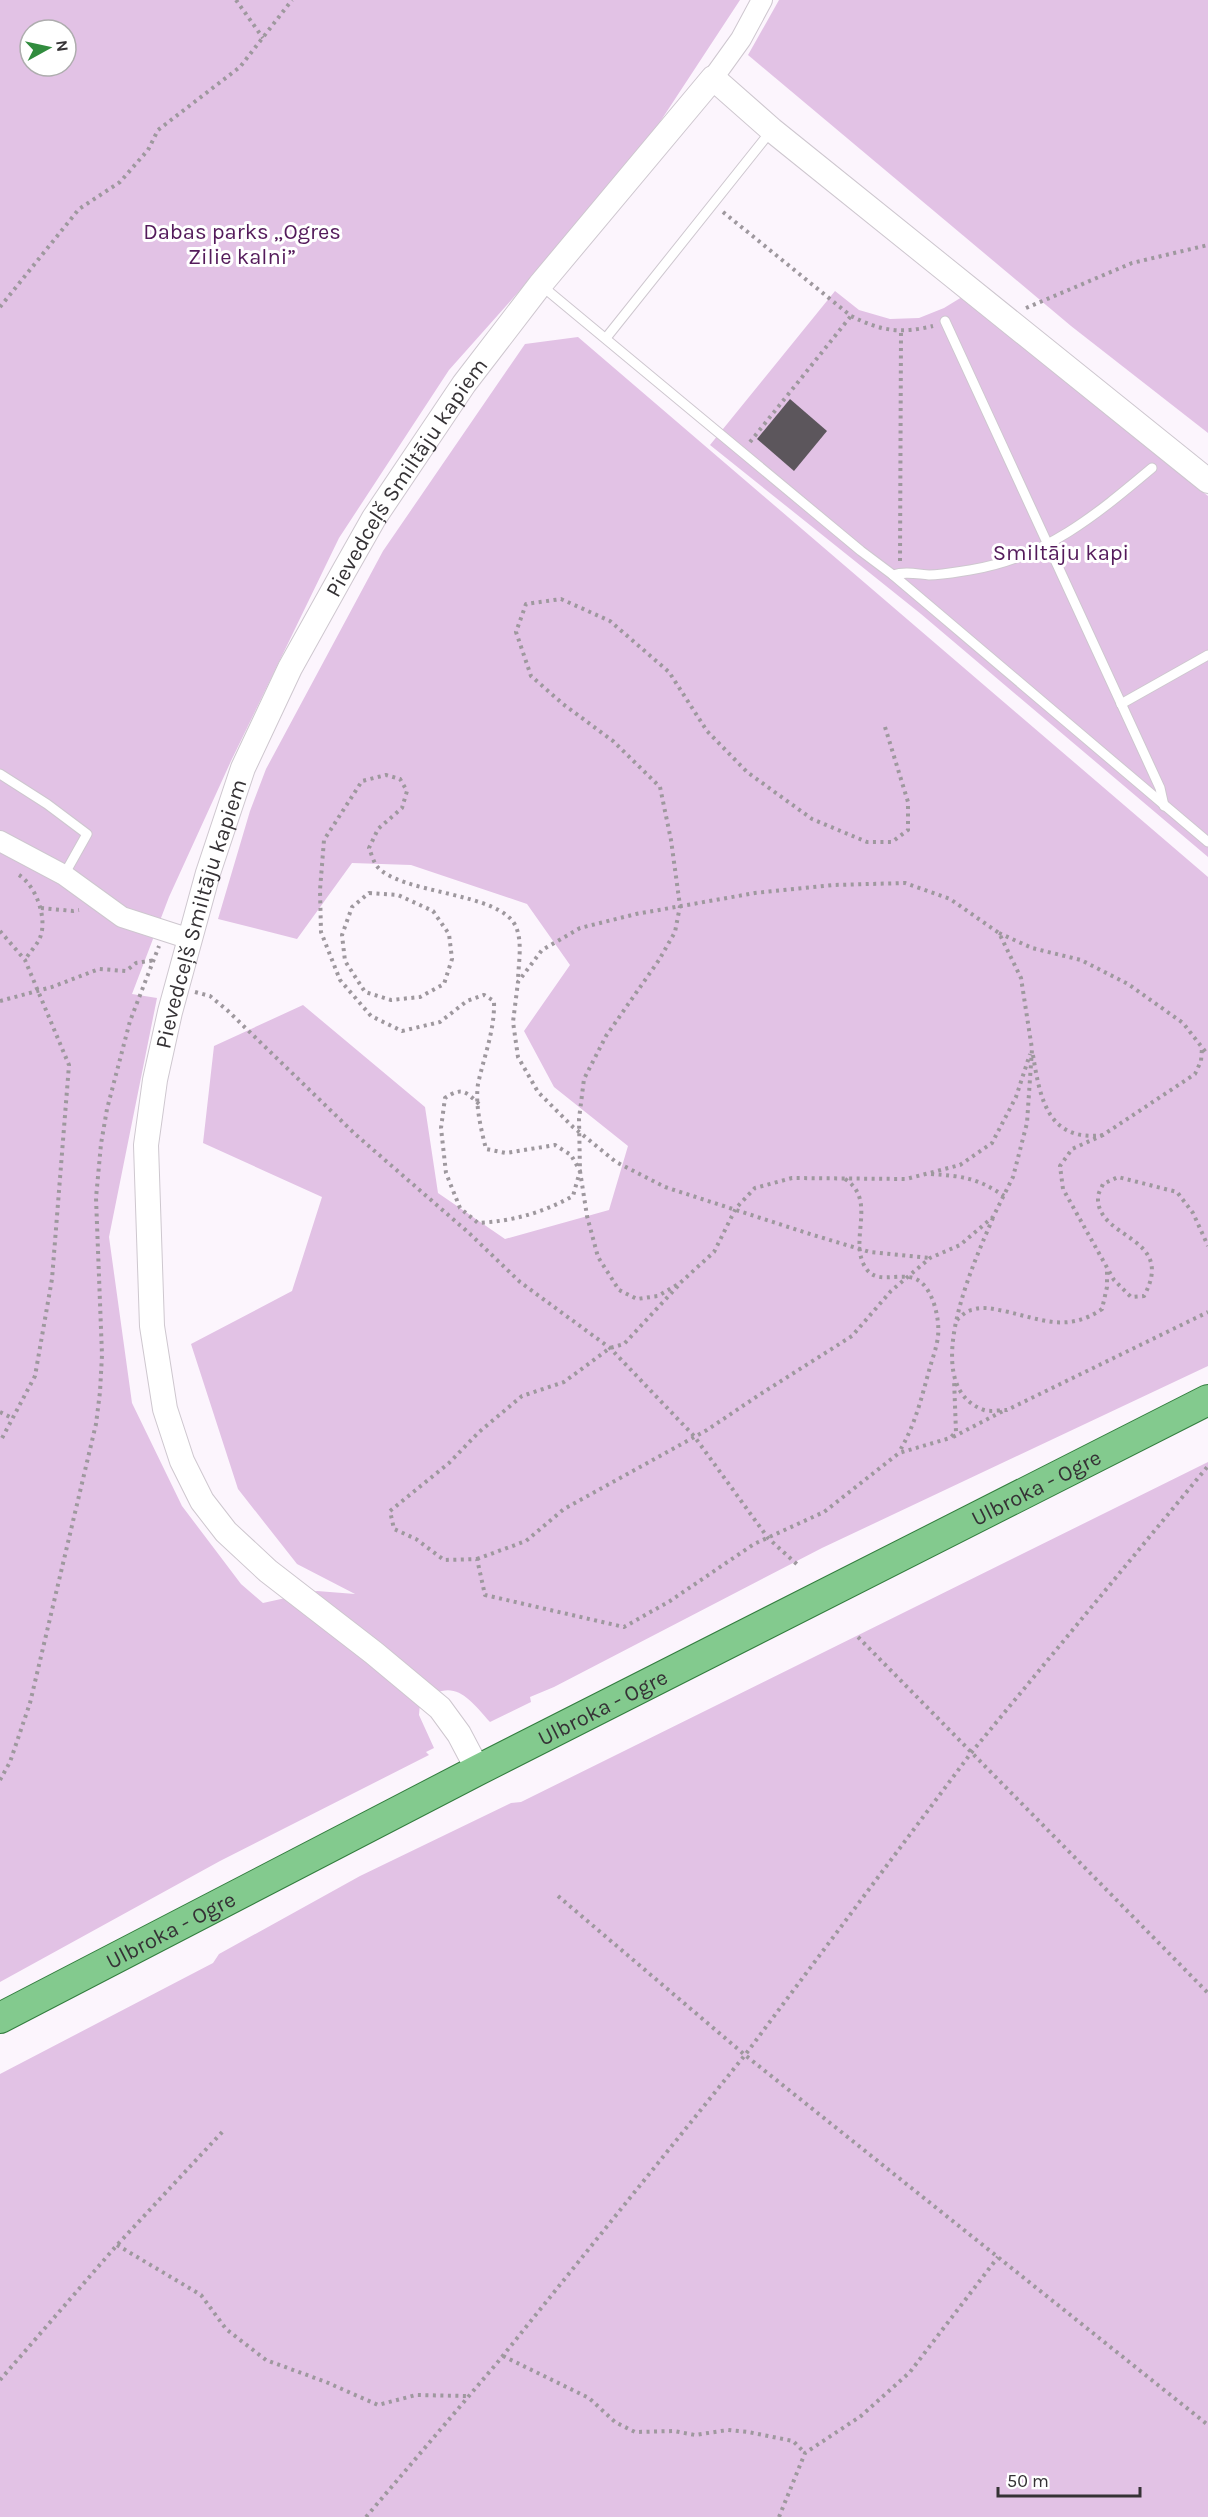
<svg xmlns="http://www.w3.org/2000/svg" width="1208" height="2517" viewBox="0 0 1208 2517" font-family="Karla,sans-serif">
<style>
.green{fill:#e2c2e5;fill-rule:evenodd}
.building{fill:#5c565c}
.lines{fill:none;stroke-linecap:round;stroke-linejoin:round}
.service-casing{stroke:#cec7cf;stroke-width:11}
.minor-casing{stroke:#cec7cf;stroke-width:22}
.tertiary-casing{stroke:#cec7cf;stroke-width:26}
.primary-casing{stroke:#327d3e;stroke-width:32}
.path{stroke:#9e989e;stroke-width:4;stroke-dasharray:3 4.5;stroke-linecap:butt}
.service{stroke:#fff;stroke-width:9}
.minor{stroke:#fff;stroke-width:20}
.tertiary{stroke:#fff;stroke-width:24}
.primary{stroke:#83ca8e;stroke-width:30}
.labels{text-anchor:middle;stroke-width:6;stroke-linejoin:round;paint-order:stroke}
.park-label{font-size:22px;fill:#541b5b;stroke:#fff}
.street-label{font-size:22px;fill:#353235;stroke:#fff}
</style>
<rect width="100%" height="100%" fill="#fcf5fd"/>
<!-- green -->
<g class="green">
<path d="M0 0H740L633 163 449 370 339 538 231 761 169 897 132 994 157 998 109 1237 132 1403 182 1506 241 1584 263 1603 317 1591 355 1594 297 1564 238 1489 191 1344 292 1291 322 1197 203 1143 214 1046 303 1005 425 1107 438 1193 505 1239 609 1210 628 1146 554 1087 524 1031 570 965 527 904 411 865 352 863 297 939 218 919 250 811 266 769 383 551 525 344 578 337 1208 877V1366L822 1548 554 1687 530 1697 531 1702 490 1722C467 1696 453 1676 420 1703L419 1715 434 1748 426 1752 429 1755 220 1861 0 1982ZM30 30H66V66H30Z"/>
<polygon points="779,0 1208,0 1208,433 1071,326 748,55"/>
<polygon points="835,291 859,310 890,319 919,318 944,308 962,297 1208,496 1208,857 921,614 710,445"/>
<polygon points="1208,1462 1208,2517 0,2517 0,2074 213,1963 219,1954 360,1876 511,1803 521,1802"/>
</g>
<!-- building -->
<polygon class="building" points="790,399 827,431 794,471 757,439"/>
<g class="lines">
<defs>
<g id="service">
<path d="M542 286 861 551 893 575C905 571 917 574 929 575 942 575 957 572 970 570 1045 558 1096 515 1152 468"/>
<polyline points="945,321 1160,788 1164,806"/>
<polyline points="606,338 771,131"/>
<polyline points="893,575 1208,842"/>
<polyline points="1121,704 1208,655"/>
<polyline points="0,774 47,804 87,834 64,875"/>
</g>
<g id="minor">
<polyline points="713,78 741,39 762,0"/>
<polyline points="0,841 64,875 122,917 190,939"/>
</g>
<g id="tertiary">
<path id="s1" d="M478 1770 459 1734 440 1708 374 1653 268 1571 226 1532 202 1501 182 1461 165 1409 152 1326 146 1145 155 1080 170 1012 208 873 243 768 290 668 344 571 374 518 464 384 540 285 713 78 772 130 1208 481"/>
</g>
<g id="primary">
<path id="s2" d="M0 2018 478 1770 1208 1400"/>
</g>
</defs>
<!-- service casing -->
<use href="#service" class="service-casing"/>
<!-- minor casing -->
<use href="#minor" class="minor-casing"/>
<!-- tertiary casing -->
<use href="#tertiary" class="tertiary-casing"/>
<!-- primary casing -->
<use href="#primary" class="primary-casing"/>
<!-- path -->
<g class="path">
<polyline points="236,0 263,38"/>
<path d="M723 212 851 316C881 331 900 334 933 326"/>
<polyline points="0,307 79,209 120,182 148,150 158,130 240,67 292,0"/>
<polyline points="1026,308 1132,263 1208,245"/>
<polyline points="750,442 851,316"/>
<polyline points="900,561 901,331"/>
<polyline points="885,727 908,802 908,830 892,842 867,842 812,819 747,772 707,731 669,672 610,621 561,599 526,604 516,632 531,676 563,704 613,741 660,787 671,840 680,906 675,932 659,960 606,1036 584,1079 579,1119 580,1171 587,1216 598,1257 619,1290 637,1299 658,1296 680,1283 714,1252 736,1208 755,1188 792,1178 906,1179 960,1165 992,1143 1016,1097 1030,1054"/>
<path d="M19 875C36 886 49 920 39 940 35 947 29 953 25 960"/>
<polygon points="369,893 398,895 433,911 449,934 452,959 444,984 420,997 391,1000 365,992 345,961 342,935 352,907"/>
<polyline points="41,908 73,911 79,910"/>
<polyline points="0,931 25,960 69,1065 52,1279 35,1376 0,1442"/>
<polyline points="999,933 1032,948 1081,960 1128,984 1183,1023 1208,1055"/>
<polyline points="195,992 210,996 227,1010 355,1134 469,1233 520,1282 610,1348 694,1436 768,1538 800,1567"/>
<polyline points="0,1001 52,987 99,969 126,971 136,963 155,960"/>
<path d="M1033 1055C1040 1099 1048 1142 1103 1135L1195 1074 1201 1061 1202 1048"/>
<path d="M479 1104C465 1091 462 1087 445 1098L441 1128 446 1173 460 1208 478 1223C513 1221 542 1213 573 1196L580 1171 571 1155 555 1145 506 1153 486 1149C481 1129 475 1105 478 1084 484 1056 495 1030 494 1001L484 995 467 1001 440 1022 402 1031 371 1016 340 980 321 932 320 890 324 840 362 781 386 775 400 779 407 791 402 808 378 829 369 848C371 853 373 860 376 865 398 895 501 891 516 927 523 943 518 965 518 982"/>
<path d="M1103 1135 1072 1149 1060 1166 1063 1189 1114 1280 1131 1297 1144 1296C1177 1235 1096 1240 1098 1197 1098 1193 1102 1187 1103 1184L1118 1177 1177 1192 1193 1213 1208 1246"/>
<path d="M931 1174C962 1176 978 1178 1004 1196"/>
<path d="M845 1179C876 1199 851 1236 863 1263 874 1288 897 1271 916 1279 933 1287 940 1319 938 1336 937 1346 933 1357 930 1367 922 1396 915 1426 899 1452"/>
<path d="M993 1218C975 1260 916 1386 984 1410 990 1412 1000 1410 1007 1410L1208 1312"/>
<polyline points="678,1286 624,1344 610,1348 564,1382 522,1396 479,1432 449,1463 390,1511 394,1529 416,1539 444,1560 477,1559 485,1595 624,1627 670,1601 754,1544 824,1512 899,1453 950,1438 956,1432 954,1379"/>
<path d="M957 1320C961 1316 966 1311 972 1310 983 1306 993 1309 1004 1311 1041 1319 1067 1333 1102 1309L1107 1287V1268"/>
<polyline points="0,1412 12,1418"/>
<polyline points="953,1437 1005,1410"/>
<polyline points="477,1559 526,1541 564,1509 707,1430 759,1395 852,1336 891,1291 930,1258 960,1245 993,1217 1013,1177 1027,1123 1032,1049 1021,978 999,933 950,899 905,883 833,885 755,893 636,914 580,928 542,950 518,982 513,1022 518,1057 538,1092 573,1127 616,1162 665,1187 813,1235 870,1252 930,1258"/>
<polyline points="858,1637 1208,1993"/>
<polyline points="0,1780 10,1762 30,1703 96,1424 100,1392 102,1355 96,1198 101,1144 107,1109 130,1021 159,946"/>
<polyline points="558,1896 745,2055 1208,2425"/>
<polyline points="117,2245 201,2295 226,2329 266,2360 326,2382 378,2405 416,2395 467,2396"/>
<polyline points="503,2356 589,2398 615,2422 635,2432 674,2431 695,2435 728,2430 748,2432 793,2441 805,2453"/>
<polyline points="0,2380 117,2245 225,2129"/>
<polyline points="366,2517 497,2363 745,2055 971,1753 1208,1466"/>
<polyline points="779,2517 805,2453 861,2416 910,2372 998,2257"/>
</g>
<!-- service -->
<use href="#service" class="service"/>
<!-- minor -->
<use href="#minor" class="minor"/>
<!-- tertiary -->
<use href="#tertiary" class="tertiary"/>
<!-- primary -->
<use href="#primary" class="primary"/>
</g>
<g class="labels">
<!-- park labels -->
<g class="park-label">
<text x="242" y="239">Dabas parks „Ogres<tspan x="242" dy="25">Zilie kalni”</tspan></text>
<text x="1061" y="560">Smiltāju kapi</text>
</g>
<!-- street labels -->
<g class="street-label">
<text dy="8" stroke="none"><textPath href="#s1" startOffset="1478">Pievedceļš Smiltāju kapiem</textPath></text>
<text dy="8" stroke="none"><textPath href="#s1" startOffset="992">Pievedceļš Smiltāju kapiem</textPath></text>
<text dy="8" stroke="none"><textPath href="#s2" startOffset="1164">Ulbroka - Ogre</textPath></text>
<text dy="8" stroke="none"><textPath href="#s2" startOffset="678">Ulbroka - Ogre</textPath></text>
<text dy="8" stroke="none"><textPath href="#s2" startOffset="192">Ulbroka - Ogre</textPath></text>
</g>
</g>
<!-- north arrow -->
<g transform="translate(48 48) rotate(82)"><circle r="28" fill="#ffffff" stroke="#aeadae" stroke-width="1.5"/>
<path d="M0-4.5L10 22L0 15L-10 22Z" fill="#318c3e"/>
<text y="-9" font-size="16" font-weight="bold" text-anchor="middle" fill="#353235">N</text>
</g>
<!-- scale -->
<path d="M998 2487v9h142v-9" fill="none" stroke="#353235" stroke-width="3"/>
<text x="1007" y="2487" font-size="18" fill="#353235" stroke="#ffffff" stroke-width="4.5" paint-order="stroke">50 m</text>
</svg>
